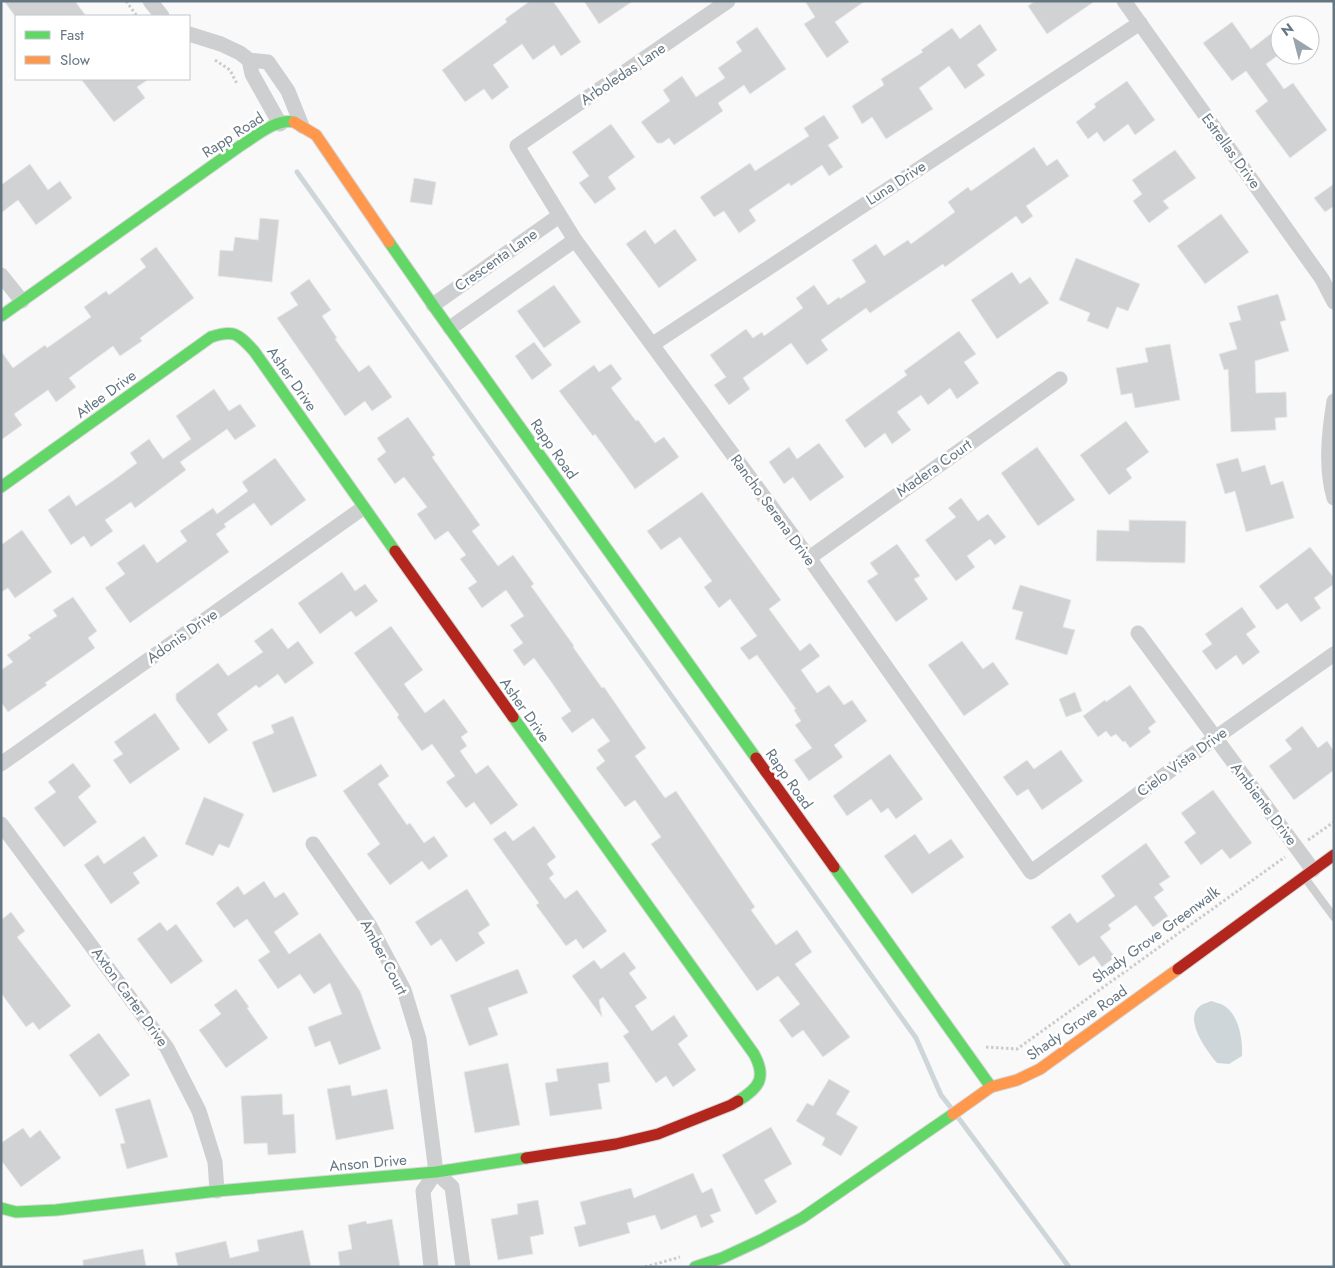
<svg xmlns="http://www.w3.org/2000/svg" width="1335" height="1268" viewBox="0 0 1335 1268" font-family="Jost,sans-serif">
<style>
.water{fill:#ced6d9}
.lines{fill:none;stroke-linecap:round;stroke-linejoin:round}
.stream{stroke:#ced6d9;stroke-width:5}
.building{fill:#d0d2d3;stroke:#e8e8e8}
.fast-casing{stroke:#d5d6d7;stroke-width:13}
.slow-casing{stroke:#d5d6d7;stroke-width:13}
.jam-casing{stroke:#d5d6d7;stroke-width:13}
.path{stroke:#cbcccd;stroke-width:3;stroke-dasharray:2.5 2.5;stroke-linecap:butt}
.lane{stroke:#cecfd0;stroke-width:8}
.street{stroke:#cecfd0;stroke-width:15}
.fast{stroke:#63d668;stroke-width:11}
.slow{stroke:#ff974d;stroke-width:11}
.jam{stroke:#b3261e;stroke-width:11}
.labels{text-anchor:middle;stroke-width:5;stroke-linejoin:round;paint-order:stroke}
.street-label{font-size:15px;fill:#657683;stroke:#fff}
</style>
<rect width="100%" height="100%" fill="#f9f9f9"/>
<!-- water -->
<path class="water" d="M1211 1001C1214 1002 1219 1003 1223 1005 1239 1014 1243 1040 1242 1056L1229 1064 1217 1063C1207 1051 1183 1019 1200 1006 1202 1004 1207 1003 1211 1001Z"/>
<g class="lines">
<!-- stream -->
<g class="stream">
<polyline points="297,172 916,1038 941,1095 952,1109"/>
<polyline points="957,1116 1069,1267"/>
</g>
</g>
<!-- building -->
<g class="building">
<polygon points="4,1 75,1 86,16 15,16"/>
<polygon points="530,1 553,1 581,42 561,56 554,45 533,60 522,44 493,65 509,87 492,100 484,89 465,102 442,70 507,22 505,19"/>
<polygon points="584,1 633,1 599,24"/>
<polygon points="805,1 865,1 835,22 849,42 827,58 804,24 815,17"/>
<polygon points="1035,1 1095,1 1047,34 1028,6"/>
<polygon points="1232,22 1251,49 1273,32 1280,42 1280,54 1266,64 1284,89 1293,83 1327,130 1290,158 1255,111 1268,101 1246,71 1232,81 1203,43"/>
<polygon points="980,24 997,50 977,65 985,75 965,89 949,66 919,88 933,109 886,139 872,117 862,124 852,106 884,85 881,79 923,52 921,50 952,28 960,39"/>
<polygon points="757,27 786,69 750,94 744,85 718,103 723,111 674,145 669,138 662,143 657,143 641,122 670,101 663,90 682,76 696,97 725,78 718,68 742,51 736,42"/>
<polygon points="81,79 149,79 137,87 145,98 114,122"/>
<polygon points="1127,81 1155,120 1135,135 1128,124 1104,142 1097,132 1088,139 1076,122 1096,107 1094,104"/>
<polygon points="824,115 839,138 828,145 843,167 829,176 822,165 791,186 789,183 749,210 756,221 739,233 724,211 714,217 700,197 750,163 755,171 809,136 804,128"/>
<polygon points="611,124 635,157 608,177 616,189 595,204 579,183 589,176 572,152"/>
<polygon points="1034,147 1047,166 1057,159 1069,176 1026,206 1033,216 1022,224 1016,216 945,267 943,264 870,313 866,308 821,340 828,350 807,365 791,343 743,378 750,389 729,405 714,385 726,377 710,355 746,329 753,338 762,332 764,336 803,308 796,298 814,285 828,305 839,297 840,299 866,282 852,260 876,244 884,256 908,240 911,244 955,212 948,202 968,187 971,191"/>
<polygon points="1175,150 1196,178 1163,201 1169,208 1149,223 1133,201 1142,194 1132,180"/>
<polygon points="30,164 48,190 60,181 72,198 36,225 18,200 1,213 1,185"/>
<polygon points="414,178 436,182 432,205 410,202"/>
<polygon points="1334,184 1334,206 1325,212 1314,198"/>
<polygon points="1221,214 1249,252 1205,284 1177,246"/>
<polygon points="260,218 279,220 272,282 218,276 220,250 233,251 235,237 258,240"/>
<polygon points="675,229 697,260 659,288 626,244 645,230 655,244"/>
<polygon points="156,247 194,298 140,338 142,341 120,356 113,346 69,378 76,387 56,402 48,390 14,414 22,425 1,440 1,351 13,368 45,345 47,348 91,317 84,307 106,291 109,295 146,267 140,259"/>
<polygon points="1076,258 1140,284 1128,311 1117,307 1108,329 1087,321 1090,313 1059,300"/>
<polygon points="1012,272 1020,284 1030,277 1049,303 997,339 971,300"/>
<polygon points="309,279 331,310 322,316 337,338 335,339 359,372 369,365 392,397 372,411 365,401 345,416 277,318 298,305 290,293"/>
<polygon points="554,285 581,322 544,348 517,311"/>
<polygon points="1278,294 1286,320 1280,322 1289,351 1255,361 1256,393 1286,392 1287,417 1275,418 1276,430 1231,432 1228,369 1224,370 1219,354 1237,349 1229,323 1241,320 1237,306"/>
<polygon points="959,331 976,354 964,362 979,383 957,399 950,388 928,405 921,395 897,412 911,430 892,444 885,433 865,448 845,420 907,375 904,371"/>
<polygon points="534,342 552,365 532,380 515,356"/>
<polygon points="1170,344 1180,400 1135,408 1132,393 1121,395 1116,368 1148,362 1145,348"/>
<polygon points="611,364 622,379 611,388 636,421 638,420 655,443 664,437 679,457 635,489 595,434 593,436 559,391 594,365 599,372"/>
<polygon points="214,389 229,411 240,404 256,426 235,440 227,429 180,462 186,470 135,508 131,502 105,520 113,531 91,547 84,536 71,545 48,510 69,495 76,506 114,480 137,463 130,453 149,439 163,459 191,439 176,416"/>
<polygon points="408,417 435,455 432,457 480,525 472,531 498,566 513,555 534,584 531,586 574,646 573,647 602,688 604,687 646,748 635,756 665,798 676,791 755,907 751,910 776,945 797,930 812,952 795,964 850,1037 823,1057 803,1030 792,1038 779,1020 800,1004 778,976 757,991 651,844 661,837 635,800 625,807 596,768 605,761 597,750 610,741 593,718 572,733 561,718 571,711 552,683 534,658 524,666 513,650 523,643 510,625 524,616 506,590 482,608 468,588 477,582 460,559 466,555 448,531 435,540 417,514 427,507 404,477 395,484 377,459 386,452 377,438"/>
<polygon points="1126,421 1149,452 1126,469 1132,478 1109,495 1080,455"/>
<polygon points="819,443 844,477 810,501 793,477 784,484 769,462 789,447 797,459"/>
<polygon points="1037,447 1075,500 1038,526 1001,473"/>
<polygon points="275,458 306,500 271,526 254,503 224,524 226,527 216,534 229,552 130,623 105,588 125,574 117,563 144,544 157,563 187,541 180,531 213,508 217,514 248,491 242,482"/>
<polygon points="1238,458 1242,472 1265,465 1271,485 1283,481 1294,518 1246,532 1235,491 1225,494 1216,464"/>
<polygon points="702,492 781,600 769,609 800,651 810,643 820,656 801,670 817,693 829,685 844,705 852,700 867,721 834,745 843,757 809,781 794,760 812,748 795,725 801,721 794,710 796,709 757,655 749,660 740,648 757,636 730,599 719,608 704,587 712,581 680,537 661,550 647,531"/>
<polygon points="961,498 978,521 988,514 1006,537 995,545 990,539 967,556 975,567 956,581 925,540 956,517 948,508"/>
<polygon points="1129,520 1186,521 1185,563 1096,561 1097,530 1129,531"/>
<polygon points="22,530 52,572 15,598 8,588 1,592 1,545"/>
<polygon points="897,544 920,576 914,579 928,599 896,622 867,581 878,574 870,563"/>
<polygon points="1310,547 1334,578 1334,584 1314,598 1321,608 1301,622 1287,603 1277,610 1259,586"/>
<polygon points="342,572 355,591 365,584 378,601 356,617 351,611 320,634 298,603"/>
<polygon points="1020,585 1071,600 1063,627 1075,630 1067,655 1015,639 1023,612 1012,609"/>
<polygon points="73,597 97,631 88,638 95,648 45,683 47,685 8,712 1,702 1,670 13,662 7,655 31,638 28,635 57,616 53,610"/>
<polygon points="1242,607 1256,627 1246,634 1260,652 1243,665 1236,655 1216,670 1202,651 1212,644 1205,634"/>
<polygon points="391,626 423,670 404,684 425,713 444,699 468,732 461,737 467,746 460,751 476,774 488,765 518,805 491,825 474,802 466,808 446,782 455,776 432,744 422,751 397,717 399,715 354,653"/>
<polygon points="272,628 288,649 298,641 314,663 285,684 278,674 259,688 256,685 217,714 228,730 209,744 176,700 176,694 218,663 228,676 263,652 254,641"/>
<polygon points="962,641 983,669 993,662 1009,684 964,716 928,665"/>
<polygon points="1130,685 1156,722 1148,728 1151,732 1130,748 1125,741 1123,742 1116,734 1111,737 1106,731 1098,737 1083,716 1105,700 1106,702"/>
<polygon points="1075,692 1082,711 1066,717 1059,699"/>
<polygon points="155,713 180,749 130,784 113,760 123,754 114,742"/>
<polygon points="293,716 317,776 273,793 252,742 274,733 271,725"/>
<polygon points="1302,726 1318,748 1327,741 1334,751 1334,770 1294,800 1269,766 1292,749 1285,740"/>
<polygon points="1061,750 1083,781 1042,810 1028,789 1017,796 1003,777 1027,760 1034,769"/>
<polygon points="890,754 923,799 896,819 888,808 881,813 871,799 847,816 833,796"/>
<polygon points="73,763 91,786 78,797 97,822 64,847 34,808 56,792 48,782"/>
<polygon points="381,764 389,776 378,784 407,825 410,823 424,843 434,836 448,856 429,870 422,861 390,885 367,854 380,844 343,791"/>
<polygon points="1213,790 1252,843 1230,859 1222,849 1201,865 1184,842 1196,833 1181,813"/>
<polygon points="204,797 244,814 229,848 219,844 213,856 185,844"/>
<polygon points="534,826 556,857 547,864 554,874 549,878 565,899 577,890 607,931 583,949 576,939 566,946 536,905 539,903 493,839 505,831 513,841"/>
<polygon points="915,834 929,854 951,839 964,857 912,894 884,856"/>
<polygon points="144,836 158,856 133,873 140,883 111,904 84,865 98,855 104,864"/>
<polygon points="1146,843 1170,877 1159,884 1164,890 1154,897 1168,916 1153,927 1136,905 1108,925 1111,929 1100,937 1115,957 1102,967 1094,956 1079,966 1051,927 1070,913 1077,923 1115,896 1101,876"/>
<polygon points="264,881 275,898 284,892 299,914 274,932 289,954 320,933 360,991 381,1049 339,1065 330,1041 315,1047 308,1027 342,1014 330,983 314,994 300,974 278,989 258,960 270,952 247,919 234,928 216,903 238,886 244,895"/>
<polygon points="467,889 490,925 478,933 485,943 456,962 441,939 431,946 415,922"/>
<polygon points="11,912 25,931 17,937 71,1006 39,1030 33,1022 26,1027 1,993 1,920"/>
<polygon points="160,922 167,931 176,924 203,961 171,984 137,939"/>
<polygon points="624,952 636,968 629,973 647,998 635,1006 652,1031 674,1015 688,1036 678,1044 696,1070 673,1087 666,1076 656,1083 623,1036 629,1032 603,997 599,1000 602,1017 572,976 594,960 601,969"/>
<polygon points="518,969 528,993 488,1008 498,1035 469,1046 450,995"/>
<polygon points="236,989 249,1007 247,1008 268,1038 226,1068 199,1030 221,1014 214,1005"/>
<polygon points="99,1033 130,1075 100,1097 69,1055"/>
<polygon points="608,1062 610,1082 598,1084 602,1109 550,1116 545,1083 558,1081 556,1069"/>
<polygon points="508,1063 520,1125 475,1133 464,1072"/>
<polygon points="829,1079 850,1091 836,1114 858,1127 841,1156 822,1145 825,1138 796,1121 807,1103 813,1106"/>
<polygon points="350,1085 352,1096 387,1089 394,1129 336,1140 327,1089"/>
<polygon points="282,1094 283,1115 294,1114 296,1153 268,1155 267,1143 244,1144 241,1096"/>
<polygon points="150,1099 168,1157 127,1169 120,1144 125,1143 115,1109"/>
<polygon points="771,1127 792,1164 764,1180 777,1202 756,1215 722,1155"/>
<polygon points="23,1128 30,1138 40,1130 61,1158 21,1187 1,1160 1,1143"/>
<polygon points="693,1173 702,1193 712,1188 721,1211 710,1215 714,1222 701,1228 696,1215 661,1230 655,1215 627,1223 630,1233 579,1247 574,1227 586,1224 580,1202 631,1188 634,1198"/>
<polygon points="538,1200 544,1234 530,1237 533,1254 498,1260 491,1219 518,1214 517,1204"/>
<polygon points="392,1219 400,1267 340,1267 338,1252 352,1249 348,1225 366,1221 367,1224"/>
<polygon points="303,1230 311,1267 178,1267 175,1253 226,1241 230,1258 259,1251 257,1240"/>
<polygon points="143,1249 146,1267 83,1267 83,1260"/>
</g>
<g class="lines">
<defs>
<g id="fast">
<polyline points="389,242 437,311 756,758"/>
<path d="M1 316 240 146C255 137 276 118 294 122"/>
<path d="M1 487 211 337C234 329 238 334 254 351L395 551"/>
<path d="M513 717 754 1054C767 1078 759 1088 738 1101"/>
<polyline points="834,867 991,1087"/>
<polyline points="1,1208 16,1212 56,1210 217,1191 436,1172 526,1158"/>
<polyline points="695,1267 722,1258 761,1240 802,1218 953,1114"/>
</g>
<g id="slow">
<polyline points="294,122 316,135 389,242"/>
<polyline points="953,1114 991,1087 1017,1080 1040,1069 1178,969"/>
</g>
<g id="jam">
<polyline points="395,551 513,717"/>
<polyline points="756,758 834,867"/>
<polyline points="1178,969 1334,855"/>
<polyline points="526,1158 616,1144 658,1134 731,1105 738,1101"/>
</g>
</defs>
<!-- fast casing -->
<use href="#fast" class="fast-casing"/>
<!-- slow casing -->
<use href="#slow" class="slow-casing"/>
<!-- jam casing -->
<use href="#jam" class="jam-casing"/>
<!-- path -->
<g class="path">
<polyline points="126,1 137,16"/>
<polyline points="215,60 230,70 237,84"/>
<polyline points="1308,840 1334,822"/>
<polyline points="986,1047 1017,1049 1285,857"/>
<polyline points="645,1267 680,1257"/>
</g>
<!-- lane -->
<polyline class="lane" points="1305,878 1334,917"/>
<!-- street -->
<g class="street">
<polyline points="150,1 162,16"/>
<polyline points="728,1 517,146 575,240 809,558 1031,872 1215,738 1334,654"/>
<polyline points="1124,1 1322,279 1334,302"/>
<polyline points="189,34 221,44 240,53 249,60 268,62 288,91 302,126"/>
<polyline points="249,60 252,74 280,124"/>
<polyline points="1,275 22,301"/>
<polyline points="433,305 559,216"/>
<polyline points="450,328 575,240"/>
<polyline points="653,344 1140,23"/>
<path d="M1334 401C1329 432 1325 468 1334 498"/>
<polyline points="809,558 1060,379"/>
<polyline points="1138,633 1313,870"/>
<polyline points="1,764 363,508"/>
<polyline points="1,824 167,1048 199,1111 215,1162 217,1191"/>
<polyline points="313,844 370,926 404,990 419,1039 436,1172"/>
<polyline points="431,1267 423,1191 436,1172 452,1187 463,1267"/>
</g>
<!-- fast -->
<use href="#fast" class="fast"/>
<!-- slow -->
<use href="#slow" class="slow"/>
<!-- jam -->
<use href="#jam" class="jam"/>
</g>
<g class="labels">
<!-- street labels -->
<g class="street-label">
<text transform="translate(623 74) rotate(-34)" y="5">Arboledas Lane</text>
<text transform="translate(233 135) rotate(-33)" y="5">Rapp Road</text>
<text transform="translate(1231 151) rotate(54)" y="5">Estrellas Drive</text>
<text transform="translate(896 183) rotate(-33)" y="5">Luna Drive</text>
<text transform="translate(496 260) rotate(-35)" y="5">Crescenta Lane</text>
<text transform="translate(292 379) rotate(55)" y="5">Asher Drive</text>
<text transform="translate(106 394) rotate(-36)" y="5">Atlee Drive</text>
<text transform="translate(554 449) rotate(55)" y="5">Rapp Road</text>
<text transform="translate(934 468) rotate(-35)" y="5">Madera Court</text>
<text transform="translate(773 510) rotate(54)" y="5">Rancho Serena Drive</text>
<text transform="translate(182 636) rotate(-35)" y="5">Adonis Drive</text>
<text transform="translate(525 710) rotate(55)" y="5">Asher Drive</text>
<text transform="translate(1182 762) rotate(-36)" y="5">Cielo Vista Drive</text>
<text transform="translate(789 779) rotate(55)" y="5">Rapp Road</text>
<text transform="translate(1264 804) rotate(53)" y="5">Ambiente Drive</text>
<text transform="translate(1156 935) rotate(-36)" y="5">Shady Grove Greenwalk</text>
<text transform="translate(384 957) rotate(62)" y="5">Amber Court</text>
<text transform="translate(130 997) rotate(54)" y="5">Axton Carter Drive</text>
<text transform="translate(1077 1023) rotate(-35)" y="5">Shady Grove Road</text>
<text transform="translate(368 1163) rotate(-5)" y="5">Anson Drive</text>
</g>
</g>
<!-- border -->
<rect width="1335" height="1268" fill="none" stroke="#657683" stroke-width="5"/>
<!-- legend -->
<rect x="15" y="15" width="175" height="65" fill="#ffffff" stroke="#c1c8cd"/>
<rect x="25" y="31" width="25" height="8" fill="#63d668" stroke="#c1c8cd"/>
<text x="60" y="40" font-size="15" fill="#657683">Fast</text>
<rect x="25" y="56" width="25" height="8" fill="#ff974d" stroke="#c1c8cd"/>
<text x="60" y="65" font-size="15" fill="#657683">Slow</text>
<!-- north arrow -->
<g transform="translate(1295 40) rotate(324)"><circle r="24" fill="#ffffff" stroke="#c1c8cd"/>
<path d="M0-4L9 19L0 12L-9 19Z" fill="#99a4ac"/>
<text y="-8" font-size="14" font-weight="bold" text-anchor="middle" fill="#657683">N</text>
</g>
</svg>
